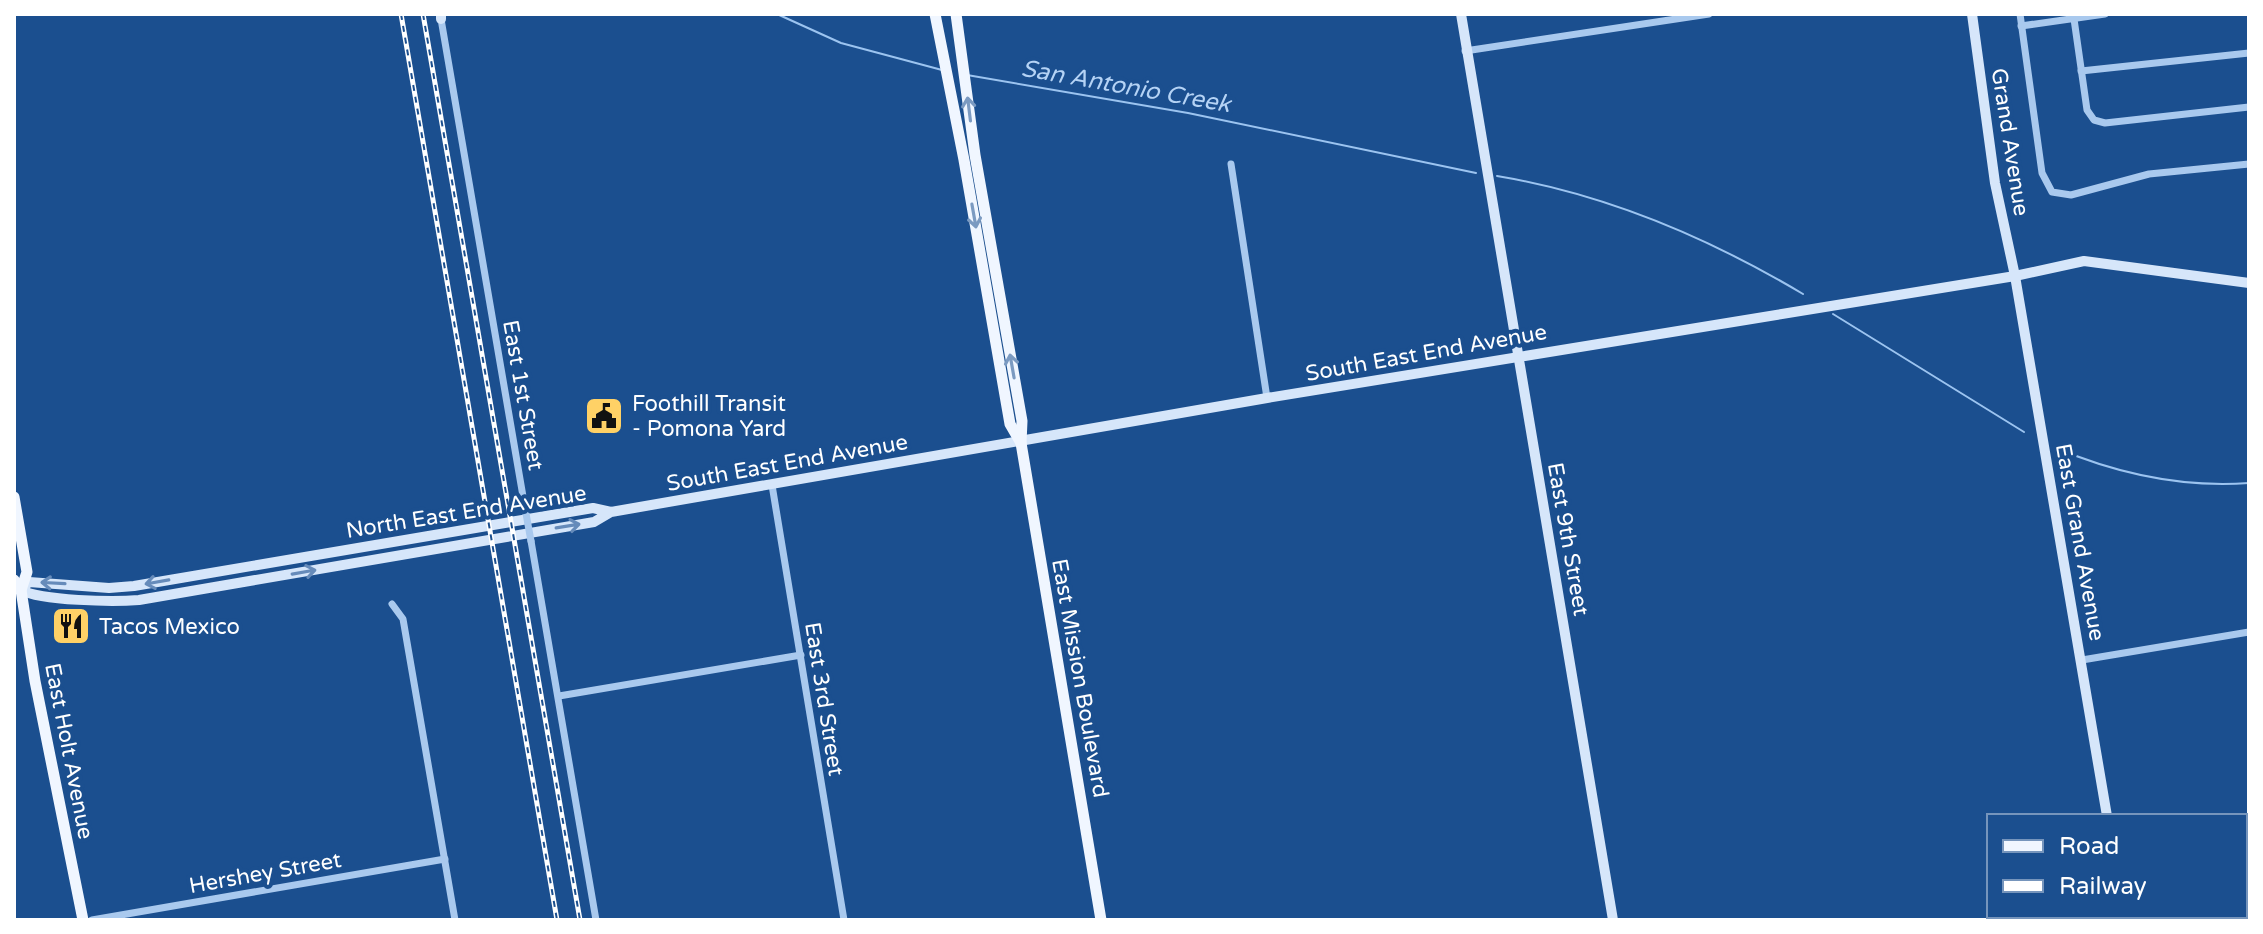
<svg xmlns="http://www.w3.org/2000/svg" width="2263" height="934" viewBox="0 0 2263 934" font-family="'Varela Round',sans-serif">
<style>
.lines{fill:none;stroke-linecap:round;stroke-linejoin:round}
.stream{stroke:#9cc4f0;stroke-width:2}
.street{stroke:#a9c9ee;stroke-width:7}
.secondary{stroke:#d6e6fa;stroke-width:10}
.primary{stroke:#f0f6ff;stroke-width:11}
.rail-casing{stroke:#fff;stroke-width:5}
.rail{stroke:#1b4f8f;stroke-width:2;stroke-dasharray:6;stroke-linecap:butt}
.street-bridge{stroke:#a9c9ee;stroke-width:7}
.oneway{stroke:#7b9ac1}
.oneway2{stroke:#668bba}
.labels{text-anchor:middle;stroke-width:8;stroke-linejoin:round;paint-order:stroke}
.street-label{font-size:22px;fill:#fff;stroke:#1b4f8f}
.poi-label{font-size:22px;fill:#fff;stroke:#1b4f8f;text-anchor:start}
.water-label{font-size:24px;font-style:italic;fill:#b5d3f5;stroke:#1b4f8f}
</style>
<rect width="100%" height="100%" fill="#1b4f8f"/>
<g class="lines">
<!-- stream -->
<g class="stream">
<polyline points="777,14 841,43 942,70"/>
<polyline points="967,75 1188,113 1476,173"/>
<path d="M1497 176C1605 194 1709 238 1803 294"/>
<polyline points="1833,314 2024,432"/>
<path d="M2056 448C2118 474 2181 488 2249 483"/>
</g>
<!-- street -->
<g class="street">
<polyline points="2020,14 2042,173 2052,192 2071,195 2149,174 2249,164"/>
<polyline points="441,19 525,508"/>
<polyline points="2074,19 2087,110 2094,120 2105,123 2249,107"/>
<polyline points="2021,26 2105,14"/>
<polyline points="1465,51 1709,14"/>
<polyline points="2081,71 2249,53"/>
<polyline points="1231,164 1267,398"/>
<polyline points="772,485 844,920"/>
<polyline points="531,541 596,920"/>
<polyline points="392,604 403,619 455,920"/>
<polyline points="2082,660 2249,632"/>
<polyline points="559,696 801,655"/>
<polyline points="92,920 445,859"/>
</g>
<!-- secondary -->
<g class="secondary">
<polyline points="441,14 441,19"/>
<polyline points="1461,14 1613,920"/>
<polyline points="1972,14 1995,183 2015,276 2107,816"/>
<path d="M611 512 593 508 134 586 109 588 29 582 21 590C42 601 113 602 139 600L594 522 611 512 1267 398 2015 276 2084 261 2249 283"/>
<polyline points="2124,916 2125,920"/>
</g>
<!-- primary -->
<g class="primary">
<polyline points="935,14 964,160 1010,424 1021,443"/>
<polyline points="956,14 975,155 1022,421 1021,443 1101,920"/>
<polyline points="14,497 27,572 21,590"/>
<polyline points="14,580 21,590 35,681 83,920"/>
</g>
<defs>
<g id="rail">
<polyline points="401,14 557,920"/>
<polyline points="423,14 580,920"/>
</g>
</defs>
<!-- rail casing -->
<use href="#rail" class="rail-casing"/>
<!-- rail -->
<use href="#rail" class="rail"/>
<!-- street-bridge -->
<polyline class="street-bridge" points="525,508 531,541"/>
</g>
<!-- one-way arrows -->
<defs><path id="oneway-shaft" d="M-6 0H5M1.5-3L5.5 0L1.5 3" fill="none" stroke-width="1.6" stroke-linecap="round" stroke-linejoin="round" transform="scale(2)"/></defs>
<g class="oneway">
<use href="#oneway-shaft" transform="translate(969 109) rotate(-97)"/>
<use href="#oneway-shaft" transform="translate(974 216) rotate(80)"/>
<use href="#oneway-shaft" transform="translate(1012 366) rotate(-100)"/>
</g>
<g class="oneway2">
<use href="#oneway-shaft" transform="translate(568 526) rotate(-9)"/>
<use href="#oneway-shaft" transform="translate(304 572) rotate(-10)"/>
<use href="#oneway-shaft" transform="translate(157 582) rotate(170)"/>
<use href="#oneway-shaft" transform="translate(53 583) rotate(-177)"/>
</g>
<!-- icons -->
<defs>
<symbol id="civic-square" viewBox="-11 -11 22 22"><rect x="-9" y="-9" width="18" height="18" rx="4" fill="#ffd166" stroke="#1b4f8f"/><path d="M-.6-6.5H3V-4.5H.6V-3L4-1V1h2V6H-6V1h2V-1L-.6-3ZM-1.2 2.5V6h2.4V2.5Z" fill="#111"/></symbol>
<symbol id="restaurant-square" viewBox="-11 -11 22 22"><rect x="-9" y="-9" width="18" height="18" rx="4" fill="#ffd166" stroke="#1b4f8f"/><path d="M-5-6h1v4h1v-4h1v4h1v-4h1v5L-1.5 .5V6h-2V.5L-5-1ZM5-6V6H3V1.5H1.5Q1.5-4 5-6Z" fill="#111"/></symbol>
</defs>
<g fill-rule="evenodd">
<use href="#civic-square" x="582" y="394" width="44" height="44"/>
<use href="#restaurant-square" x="49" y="604" width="44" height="44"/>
</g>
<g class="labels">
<!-- street labels -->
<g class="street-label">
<text transform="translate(2011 142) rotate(81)" y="8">Grand Avenue</text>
<text transform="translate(1426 352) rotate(-10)" y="8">South East End Avenue</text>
<text transform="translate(524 395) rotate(80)" y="8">East 1st Street</text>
<text transform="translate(787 462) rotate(-10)" y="8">South East End Avenue</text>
<text transform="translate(466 511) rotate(-9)" y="8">North East End Avenue</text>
<text transform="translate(1569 539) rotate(80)" y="8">East 9th Street</text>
<text transform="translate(2081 542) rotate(80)" y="8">East Grand Avenue</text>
<text transform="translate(1081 678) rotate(80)" y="8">East Mission Boulevard</text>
<text transform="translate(825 699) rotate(81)" y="8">East 3rd Street</text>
<text transform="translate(70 751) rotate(79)" y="8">East Holt Avenue</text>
<text transform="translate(265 872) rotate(-10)" y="8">Hershey Street</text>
</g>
<!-- poi labels -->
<g class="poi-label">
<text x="632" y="411">Foothill Transit<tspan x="632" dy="25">- Pomona Yard</tspan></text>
<text x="99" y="634">Tacos Mexico</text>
</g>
<!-- water labels -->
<g class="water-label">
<text transform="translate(1126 86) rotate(10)" y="8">San Antonio Creek</text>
</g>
</g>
<!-- border -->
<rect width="2263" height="934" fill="none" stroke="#ffffff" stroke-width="32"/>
<!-- legend -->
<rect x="1987" y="814" width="260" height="104" fill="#1b4f8f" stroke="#7695bc" stroke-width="2"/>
<rect x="2003" y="840" width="40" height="12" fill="#f0f6ff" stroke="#7695bc" stroke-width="2"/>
<text x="2059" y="854" font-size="24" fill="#ffffff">Road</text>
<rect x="2003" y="880" width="40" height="12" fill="#ffffff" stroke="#7695bc" stroke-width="2"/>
<text x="2059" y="894" font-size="24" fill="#ffffff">Railway</text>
</svg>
